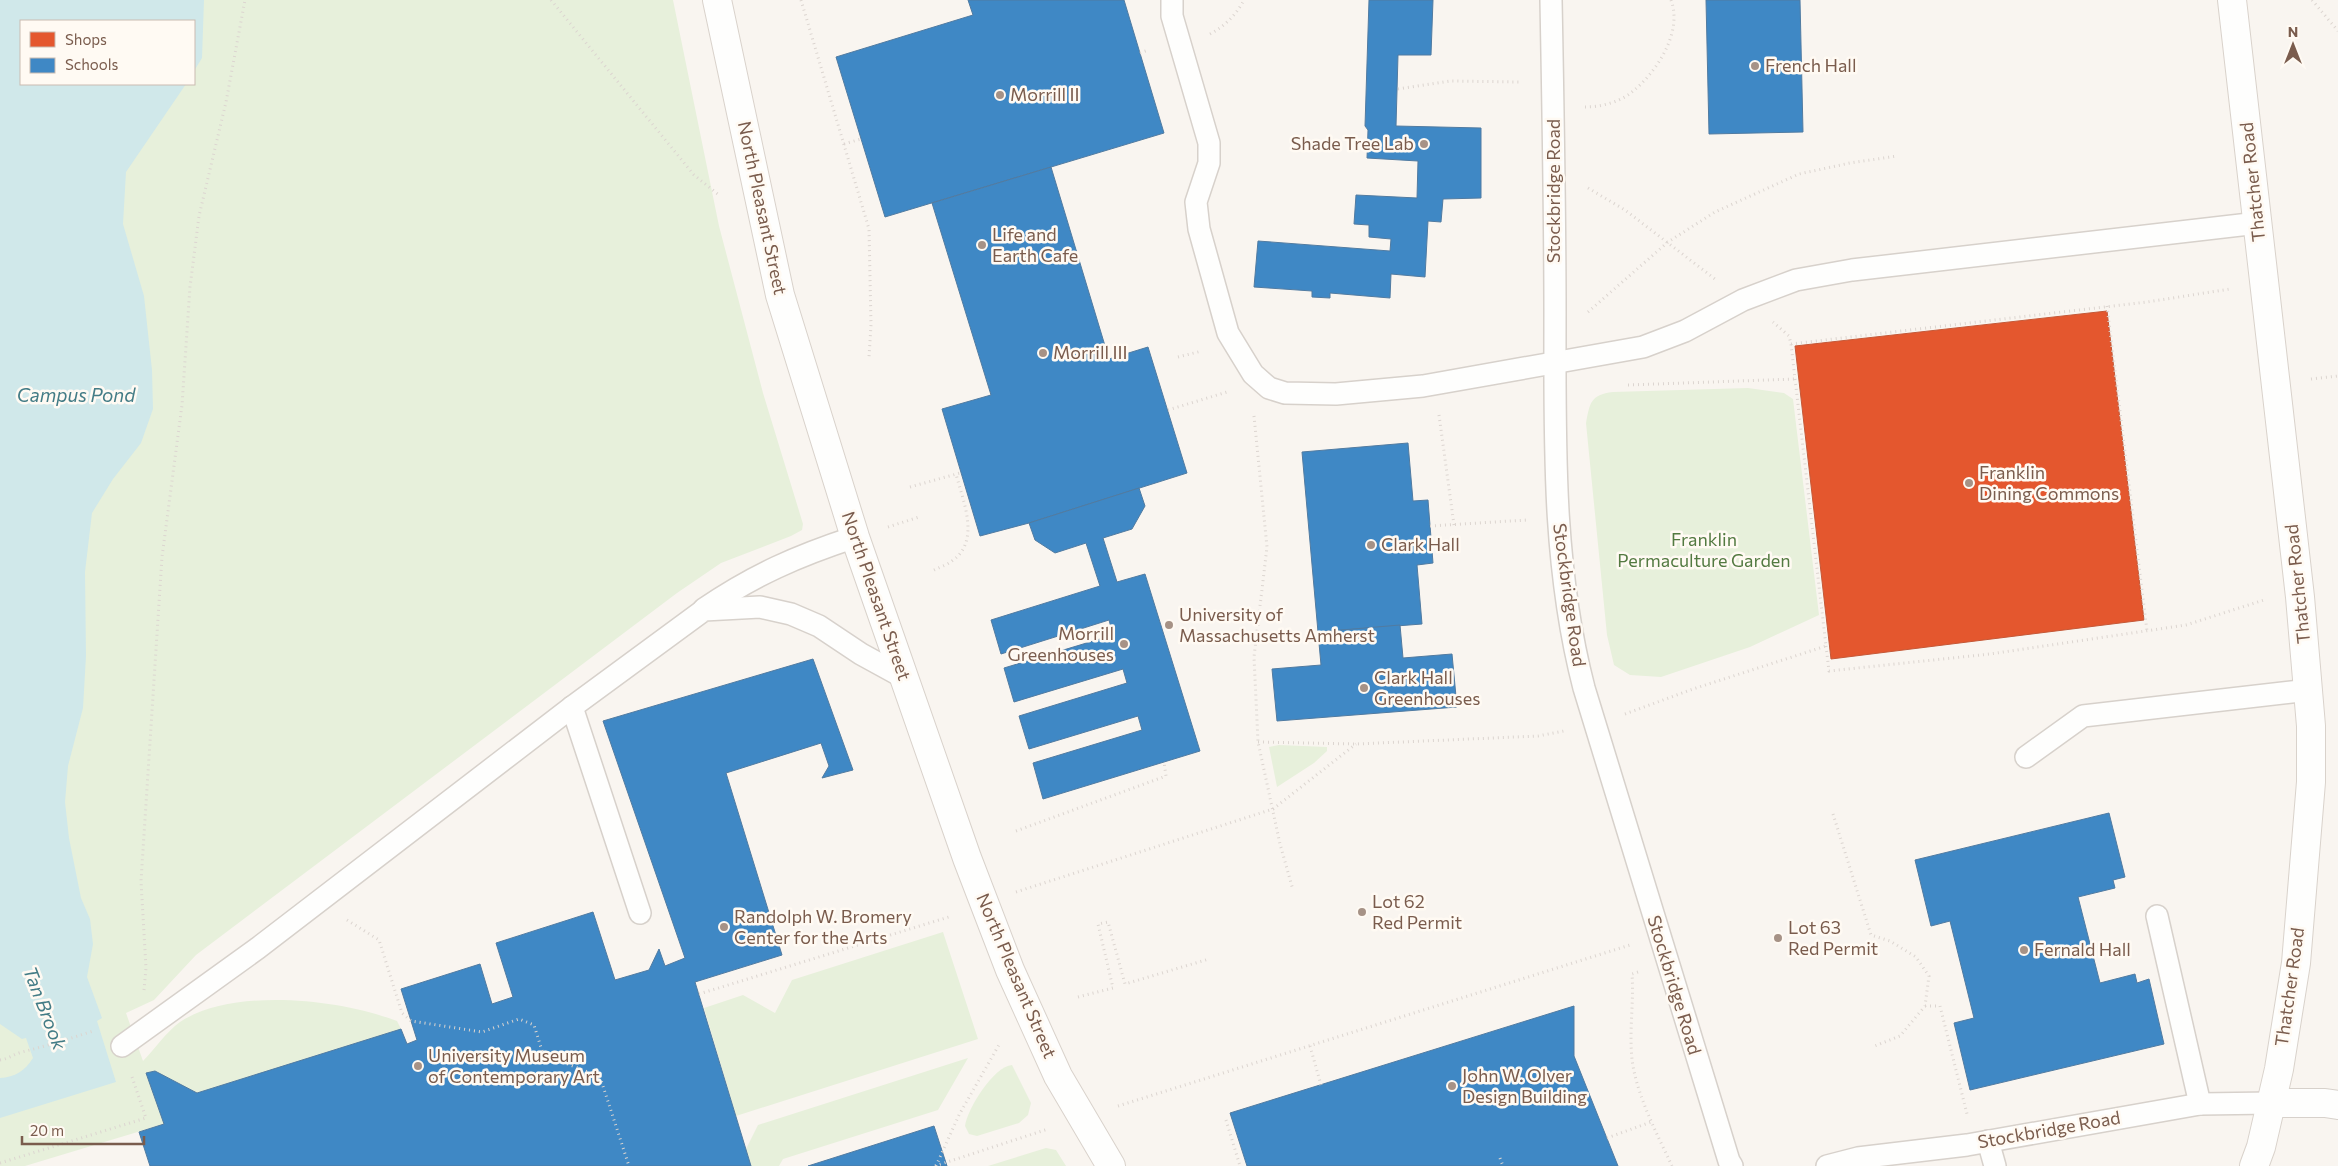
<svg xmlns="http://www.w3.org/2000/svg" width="2338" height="1166" viewBox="0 0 2338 1166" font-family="Commissioner,sans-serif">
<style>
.green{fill:#e7f0db;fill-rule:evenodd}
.water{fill:#d0e8ea}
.shops{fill:#e4572e;stroke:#c45837}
.schools{fill:#3f88c5;stroke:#517ba1}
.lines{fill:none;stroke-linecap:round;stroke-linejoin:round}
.lane-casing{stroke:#d7d1cb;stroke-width:24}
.street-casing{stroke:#d7d1cb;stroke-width:30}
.secondary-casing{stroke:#d9d2cb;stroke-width:30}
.path{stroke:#dcd5d0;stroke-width:3;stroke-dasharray:1 4;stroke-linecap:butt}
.lane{stroke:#fefefd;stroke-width:21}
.street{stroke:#fefefd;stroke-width:28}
.secondary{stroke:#fefefd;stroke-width:28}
.poi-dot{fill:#a69286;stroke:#fffaf3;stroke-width:2}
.labels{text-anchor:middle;stroke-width:5;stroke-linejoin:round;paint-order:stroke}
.poi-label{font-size:18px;fill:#7a5c4d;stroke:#fffaf3;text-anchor:start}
.street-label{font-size:18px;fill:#7a5c4d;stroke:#fffaf3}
.park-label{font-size:18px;fill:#537a41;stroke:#fffaf3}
.water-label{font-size:19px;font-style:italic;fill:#437c86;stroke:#fffaf3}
</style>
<rect width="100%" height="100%" fill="#f9f5f0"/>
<!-- green -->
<g class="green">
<path d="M0 0H673L719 226 763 393 803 524 802 530 791 536 721 563 677 593 196 955 154 1000 126 1013 143 1061C155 1049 166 1032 180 1022 233 987 340 999 397 1021L401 1029 197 1093 155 1071 146 1073 164 1124 25 1166H0ZM21 21H194V84H21Z"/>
<path d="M1748 388 1784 393 1793 399 1819 615 1750 647 1661 677 1630 675 1614 665 1607 635 1586 423C1590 403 1590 395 1613 392Z"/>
<polygon points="1279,745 1327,747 1327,751 1314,763 1277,787 1269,747"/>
<polygon points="943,932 978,1039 736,1116 704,1008 743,995 775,1013 792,980"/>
<polygon points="968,1058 938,1110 783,1159 779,1166 751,1166 746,1149 758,1125"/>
<path d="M1012 1065 1031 1103 1028 1115 1019 1123 977 1136 969 1134 965 1126C967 1109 994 1066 1012 1065Z"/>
<polygon points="1046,1148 1056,1150 1066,1166 988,1166"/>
</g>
<!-- water -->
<path class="water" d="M0 0H204L202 58 194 71V21H21V84H186L126 172 123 224 144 296 152 370 153 409 141 443 113 479 92 513 85 572 86 656 83 708 68 766 65 802 69 838 81 898 90 919 93 944 87 977 102 1018 97 1021 116 1082 0 1118V1078C15 1077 25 1071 33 1058L26 1038 22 1039 0 1024Z"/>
<!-- shops -->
<polygon class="shops" points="2107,311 2144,620 1831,659 1795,346"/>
<!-- schools -->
<g class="schools">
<polygon points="968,0 1124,0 1164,133 885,217 836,57 973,15"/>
<polygon points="1369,0 1433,0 1431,55 1398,55 1396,126 1481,128 1481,198 1443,199 1441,222 1428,221 1425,277 1391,274 1390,298 1330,293 1330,298 1312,297 1312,291 1254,287 1258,241 1390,251 1391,239 1369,237 1369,225 1354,224 1356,195 1417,198 1418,161 1367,158 1368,130 1365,126"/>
<polygon points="1706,0 1800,0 1803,132 1709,134"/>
<polygon points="1051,167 1109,359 1148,347 1187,473 1029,523 980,536 942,409 991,395 932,203"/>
<polygon points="1408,443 1413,501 1428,500 1433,563 1417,565 1422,624 1318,632 1302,452"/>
<polygon points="1139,488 1145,506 1132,529 1103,538 1117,582 1145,574 1200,751 1043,799 1033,763 1142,730 1138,716 1029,749 1019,716 1127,683 1123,669 1014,702 1004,668 1113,635 1109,620 1001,654 991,620 1100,586 1086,543 1055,553 1035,540 1029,523"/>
<polygon points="1400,625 1403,658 1452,654 1457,707 1277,721 1272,669 1321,665 1318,632"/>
<polygon points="813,659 853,770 822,778 829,766 821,743 726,773 782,955 695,982 751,1166 150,1166 139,1132 164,1124 146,1073 155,1071 197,1093 401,1029 407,1044 417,1040 401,989 480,964 492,1004 513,997 496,943 593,912 615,980 649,970 659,949 665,966 685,958 603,721"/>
<polygon points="2109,813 2125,877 2113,880 2115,888 2078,897 2100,983 2135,974 2137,983 2149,979 2164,1044 1970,1090 1954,1023 1974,1018 1950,921 1931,926 1915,860"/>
<polygon points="1574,1006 1574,1056 1618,1166 1247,1166 1230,1113"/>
<polygon points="934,1126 947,1166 808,1166"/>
</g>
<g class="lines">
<defs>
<g id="lane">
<polyline points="1172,0 1172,16 1209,143 1209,163 1196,202 1199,229 1228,333 1253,374 1269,388 1285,393 1336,394 1423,386 1643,347 1685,331 1743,300 1796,280 1852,270 2258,223"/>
<path d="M1551 0C1553 104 1555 209 1555 313 1555 440 1552 565 1584 688L1729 1161 1732 1166"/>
<path d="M704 609C754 575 797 556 855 537"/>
<polyline points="572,707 640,913"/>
<polyline points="2026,757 2083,716 2309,690"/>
<polyline points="2157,916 2200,1104"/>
<polyline points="122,1046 258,948 572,707 704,610 760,607 791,614 819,626 861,654 903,677"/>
<polyline points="1988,1141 1995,1166"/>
<polyline points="1827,1166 1858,1158 1967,1145 2200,1104 2272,1103"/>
</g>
<polyline id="street" points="2272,1103 2325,1103 2338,1105"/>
<g id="secondary">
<polyline points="717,0 780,295 855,537 967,858 1010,970 1058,1076 1111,1166"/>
<polyline points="2232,0 2300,597 2311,726 2311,782 2296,963 2279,1069 2261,1147 2254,1166"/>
</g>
</defs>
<!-- lane casing -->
<use href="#lane" class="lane-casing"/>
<!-- street casing -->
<use href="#street" class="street-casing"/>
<!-- secondary casing -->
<use href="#secondary" class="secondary-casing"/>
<!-- path -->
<g class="path">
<polyline points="551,0 694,175 719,195"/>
<polyline points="801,0 869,229 871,325 869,357"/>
<polyline points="2312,0 2338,31"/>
<path d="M1210 34C1225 26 1236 15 1244 0"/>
<polyline points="1140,53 1148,50"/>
<polyline points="1398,89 1450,81 1520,82"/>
<path d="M1585 107C1601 107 1620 102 1632 92 1657 72 1683 32 1671 0"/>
<polyline points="844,144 861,139"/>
<polyline points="1588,188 1625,210 1715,279"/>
<polyline points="2107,306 2147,631"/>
<polyline points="1588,312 1668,242 1715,212 1799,174 1850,163 1897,156"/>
<polyline points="1791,344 2147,302 2230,289"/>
<polyline points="1178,357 1202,351"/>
<polyline points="2311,379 2338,376"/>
<polyline points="1628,385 1795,379"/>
<polyline points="1168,410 1227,392"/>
<polyline points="1439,415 1454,525"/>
<polyline points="1254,416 1267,547 1254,657 1258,742 1280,844 1293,890"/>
<polyline points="910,487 960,473"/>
<polyline points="1430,526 1527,520"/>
<polyline points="888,527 919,517"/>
<path d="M934 570C940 567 947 565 952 561 981 541 963 501 956 474"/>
<polyline points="1826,646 1829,671 1990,654 2186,625 2264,600"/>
<polyline points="1625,714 1693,689 1826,646 1791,344 1789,336 1773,322"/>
<polyline points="1258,742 1356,744 1538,736 1564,731"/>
<polyline points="1833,814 1871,935 1890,941 1916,957 1929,976 1925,1006 1900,1036 1872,1047"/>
<polyline points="1016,831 1166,776 1164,762"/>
<polyline points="1016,892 1273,809 1356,744"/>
<polyline points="347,920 379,940 402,1013 411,1021 482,1032 519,1019 534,1025 543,1054 600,1077 629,1166"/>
<path d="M1638 972 1632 974C1634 1002 1629 1031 1632 1059 1636 1094 1657 1134 1672 1166"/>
<polyline points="144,990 146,968 141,881 162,557 182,405 190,287 199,216 226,102 245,0"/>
<polyline points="699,994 952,916"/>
<polyline points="1078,997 1113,988 1098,924 1108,922 1125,984 1209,959"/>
<polyline points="1925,1006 1940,1006 1967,1114"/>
<polyline points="1310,1046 1321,1085"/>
<path d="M0 1060C8 1059 14 1054 22 1052 46 1046 69 1039 93 1031"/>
<polyline points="1118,1106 1630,945"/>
<polyline points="1226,1120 1240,1166"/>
<polyline points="1607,1138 1651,1122"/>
<polyline points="1500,1158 1503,1166"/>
<polyline points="0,1163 146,1118 132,1077"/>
<polyline points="935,1166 1048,1129"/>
<polyline points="936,1166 959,1115 1000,1043"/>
</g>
<!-- lane -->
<use href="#lane" class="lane"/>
<!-- street -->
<use href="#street" class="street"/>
<!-- secondary -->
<use href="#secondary" class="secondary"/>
</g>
<!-- markers -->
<g class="poi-dot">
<circle cx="1755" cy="66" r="5"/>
<circle cx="1000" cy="95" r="5"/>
<circle cx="1424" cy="144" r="5"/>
<circle cx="982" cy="245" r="5"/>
<circle cx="1043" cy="353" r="5"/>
<circle cx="1969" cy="483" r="5"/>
<circle cx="1371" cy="545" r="5"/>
<circle cx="1169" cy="625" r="5"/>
<circle cx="1124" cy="644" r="5"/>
<circle cx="1364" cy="688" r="5"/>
<circle cx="1362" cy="912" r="5"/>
<circle cx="724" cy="927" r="5"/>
<circle cx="1778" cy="938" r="5"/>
<circle cx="2024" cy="950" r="5"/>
<circle cx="418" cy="1066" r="5"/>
<circle cx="1452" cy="1086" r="5"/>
</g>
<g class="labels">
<!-- poi labels -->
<g class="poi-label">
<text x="1765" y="72">French Hall</text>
<text x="1010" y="101">Morrill II</text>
<text x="1414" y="150" text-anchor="end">Shade Tree Lab</text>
<text x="992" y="241">Life and<tspan x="992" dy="21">Earth Cafe</tspan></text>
<text x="1053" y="359">Morrill III</text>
<text x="1979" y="479">Franklin<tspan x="1979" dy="21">Dining Commons</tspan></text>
<text x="1381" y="551">Clark Hall</text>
<text x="1179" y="621">University of<tspan x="1179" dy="21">Massachusetts Amherst</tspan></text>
<text x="1114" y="640" text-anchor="end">Morrill<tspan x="1114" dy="21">Greenhouses</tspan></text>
<text x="1374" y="684">Clark Hall<tspan x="1374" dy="21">Greenhouses</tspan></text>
<text x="1372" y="908">Lot 62<tspan x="1372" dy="21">Red Permit</tspan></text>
<text x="734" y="923">Randolph W. Bromery<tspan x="734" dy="21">Center for the Arts</tspan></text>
<text x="1788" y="934">Lot 63<tspan x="1788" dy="21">Red Permit</tspan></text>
<text x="2034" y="956">Fernald Hall</text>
<text x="428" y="1062">University Museum<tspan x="428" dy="21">of Contemporary Art</tspan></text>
<text x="1462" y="1082">John W. Olver<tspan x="1462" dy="21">Design Building</tspan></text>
</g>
<!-- street labels -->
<g class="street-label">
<text transform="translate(2253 182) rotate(-96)" y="6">Thatcher Road</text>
<text transform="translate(1554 191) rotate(-90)" y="6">Stockbridge Road</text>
<text transform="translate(762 208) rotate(78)" y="6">North Pleasant Street</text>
<text transform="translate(2298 584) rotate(-96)" y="6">Thatcher Road</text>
<text transform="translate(1569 595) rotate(82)" y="6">Stockbridge Road</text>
<text transform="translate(876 596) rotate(71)" y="6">North Pleasant Street</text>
<text transform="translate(1016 976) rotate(67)" y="6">North Pleasant Street</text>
<text transform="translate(1674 985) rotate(73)" y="6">Stockbridge Road</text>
<text transform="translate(2290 987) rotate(-82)" y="6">Thatcher Road</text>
<text transform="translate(2049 1130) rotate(-10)" y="6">Stockbridge Road</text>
</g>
<!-- park labels -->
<g class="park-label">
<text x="1704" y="546">Franklin<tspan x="1704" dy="21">Permaculture Garden</tspan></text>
</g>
<!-- water labels -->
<g class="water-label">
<text x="76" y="402">Campus Pond</text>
<text transform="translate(45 1008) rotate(69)" y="7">Tan Brook</text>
</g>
</g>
<!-- legend -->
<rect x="20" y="20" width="175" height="65" fill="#fffaf3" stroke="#cabbb1"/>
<rect x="30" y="32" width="25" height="15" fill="#e4572e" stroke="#cabbb1"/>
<text x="65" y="45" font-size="15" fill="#7a5c4d">Shops</text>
<rect x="30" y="58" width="25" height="15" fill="#3f88c5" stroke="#cabbb1"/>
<text x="65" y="70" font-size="15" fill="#7a5c4d">Schools</text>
<!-- north arrow -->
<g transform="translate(2293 45)" stroke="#fffaf3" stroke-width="4" paint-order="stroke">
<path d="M0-4L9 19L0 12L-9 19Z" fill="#7a5c4d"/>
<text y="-8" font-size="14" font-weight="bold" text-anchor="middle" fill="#7a5c4d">N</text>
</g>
<!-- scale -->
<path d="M22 1136v8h122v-8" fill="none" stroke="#7a5c4d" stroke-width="2.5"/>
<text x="30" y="1136" font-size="15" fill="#7a5c4d" stroke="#fffaf3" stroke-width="4" paint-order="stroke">20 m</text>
</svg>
